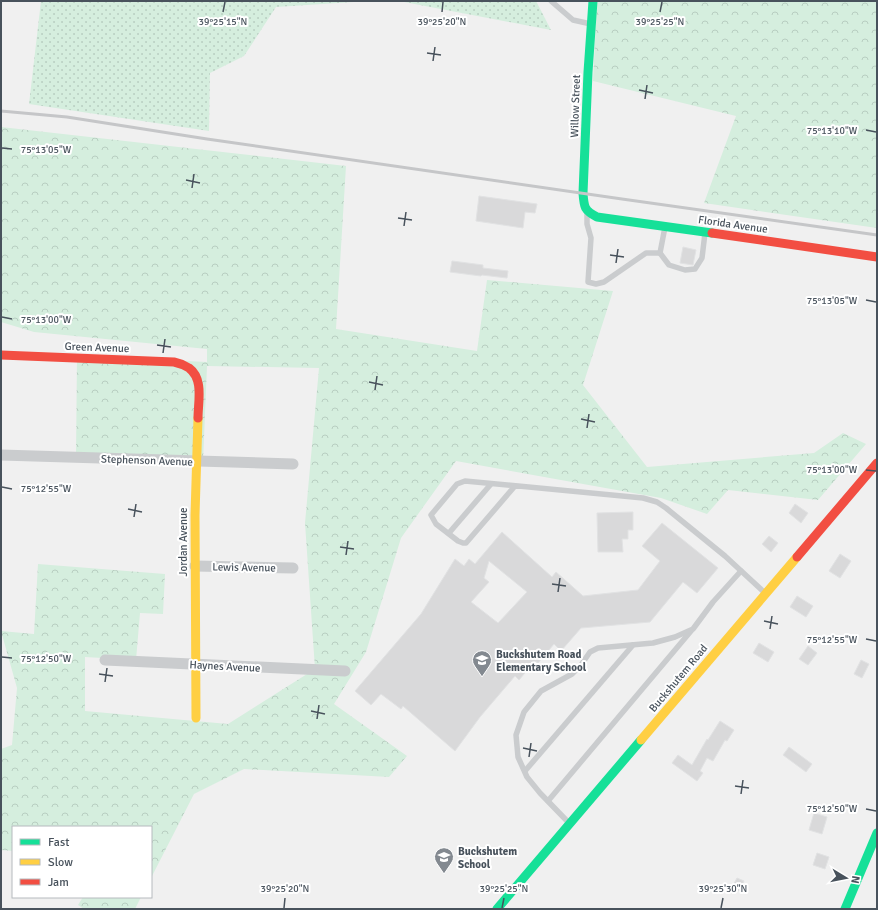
<svg xmlns="http://www.w3.org/2000/svg" width="878" height="910" viewBox="0 0 878 910" font-family="Signika,sans-serif">
<style>
.grass{fill:url(#grass-dots)}
.forest{fill:url(#forest-crowns)}
.building{fill:#d9d9da;stroke:#e1e2e3;fill-rule:evenodd}
.lines{fill:none;stroke-linecap:round;stroke-linejoin:round}
.lane{stroke:#caccce;stroke-width:5.5}
.street{stroke:#caccce;stroke-width:11}
.fast{stroke:#16e098;stroke-width:9}
.slow{stroke:#ffcf43;stroke-width:9}
.jam{stroke:#f24e42;stroke-width:9}
.rail{stroke:#c5c6c8;stroke-width:3}
.ticks{fill:none;stroke:#48525c;stroke-width:1.5}
.labels{text-anchor:middle;stroke-width:4;stroke-linejoin:round;paint-order:stroke}
.street-label{font-size:11px;fill:#48525c;stroke:#fff}
.poi-label{font-size:11px;font-weight:bold;fill:#48525c;stroke:#fff;text-anchor:start}
.ticks-label{font-size:10px;text-anchor:middle;fill:#48525c;stroke:#fff;stroke-width:4;stroke-linejoin:round;paint-order:stroke}
</style>
<defs>
<pattern id="grass-dots" width="8" height="8" patternUnits="userSpaceOnUse"><rect width="8" height="8" fill="#d5eede"/><path d="M2 2h.1M6 6h.1" fill="none" stroke="#b8cec1" stroke-width="1.8" stroke-linecap="round"/></pattern>
<pattern id="forest-crowns" width="20" height="18" patternUnits="userSpaceOnUse"><rect width="20" height="18" fill="#d5eede"/><path d="M2 6a3 3 0 1 1 6 0M12 15a3 3 0 1 1 6 0" fill="none" stroke="#b8cec1"/></pattern>
</defs>
<rect width="100%" height="100%" fill="#f0f0f0"/>
<!-- grass -->
<g class="grass">
<polygon points="41,1 369,1 276,7 244,56 210,73 209,131 29,104"/>
<polygon points="399,1 536,1 551,30"/>
</g>
<!-- forest -->
<g class="forest">
<polygon points="597,1 877,1 877,228 704,203 736,116 593,81"/>
<polygon points="1,127 346,166 336,329 477,351 487,280 613,291 583,385 647,467 814,453 843,433 866,444 818,500 728,490 707,514 661,498 456,461 401,538 366,652 334,704 407,756 389,777 244,769 194,794 151,878 151,827 13,827 13,851 1,850 1,749 12,745 17,688 1,631 34,634 38,564 165,574 163,614 140,613 136,660 85,657 85,711 228,724 315,669 305,523 319,368 207,366 203,462 76,456 77,356 207,362 207,349 34,332 1,322"/>
<polygon points="83,897 141,897 135,909 84,909 78,905"/>
</g>
<!-- building -->
<g class="building">
<polygon points="479,196 537,204 535,213 525,212 523,228 476,221"/>
<polygon points="683,247 696,250 693,265 680,263"/>
<polygon points="452,261 483,265 483,268 508,271 507,278 482,275 481,276 450,272"/>
<polygon points="795,504 808,513 801,523 789,513"/>
<polygon points="633,512 633,530 628,530 628,539 622,539 623,552 598,552 597,513"/>
<path d="M662 523 718 568 697 593 683 582 650 622 581 628 561 651 554 644 538 663 535 661 519 680 515 676 480 717 455 751 403 706 401 709 381 694 371 705 355 691 421 614 455 559 464 566 469 559 475 564 502 532 552 577 556 572 583 596 638 590 660 561 642 546ZM489 561 527 592 498 623 471 602 489 582 484 578Z"/>
<polygon points="769,536 778,543 771,552 762,544"/>
<polygon points="840,554 851,561 840,578 829,571"/>
<polygon points="797,596 813,606 806,617 790,607"/>
<polygon points="759,643 774,652 768,662 753,653"/>
<polygon points="808,646 817,653 808,665 799,659"/>
<polygon points="861,660 869,664 862,678 854,674"/>
<polygon points="720,721 734,730 727,741 725,740 713,761 707,758 700,771 703,773 697,781 672,763 678,755 692,765 707,739 708,740"/>
<polygon points="789,747 812,764 806,772 783,755"/>
<polygon points="814,813 827,817 822,834 809,830"/>
<polygon points="817,853 829,857 825,869 813,865"/>
<polygon points="737,878 744,881 739,891 732,887"/>
</g>
<g class="lines">
<!-- lane -->
<g class="lane">
<polyline points="551,1 573,20 591,24"/>
<polyline points="587,214 587,224 591,238 588,282 596,284 604,282 646,253 660,253 665,227"/>
<polyline points="660,253 669,265 685,270 695,269 702,258 705,233"/>
<polyline points="515,486 466,543 463,543 458,541 436,524 431,515 457,484 465,481 643,498 657,502 666,508 725,556 765,593"/>
<polyline points="449,533 491,484"/>
<polyline points="525,771 633,645"/>
<polyline points="548,801 691,631"/>
<polyline points="569,823 540,793 527,777 518,757 516,735 524,712 541,691 572,674 581,665 590,652 598,648 653,643 675,637 693,629 713,602 741,571"/>
</g>
<!-- street -->
<g class="street">
<polyline points="1,455 293,464"/>
<polyline points="195,566 293,568"/>
<polyline points="105,660 345,671"/>
</g>
<!-- fast -->
<g class="fast">
<path d="M593 1 588 72 583 193C584 207 584 210 597 217L712 233"/>
<polyline points="497,909 641,740"/>
<polyline points="845,909 877,833"/>
</g>
<!-- slow -->
<g class="slow">
<polyline points="196,718 195,515 198,418"/>
<polyline points="641,740 797,557"/>
</g>
<!-- jam -->
<g class="jam">
<polyline points="712,233 877,257"/>
<path d="M1 355 174 362C179 363 184 365 189 368 204 379 198 402 198 418"/>
<polyline points="797,557 877,463"/>
</g>
<!-- rail -->
<polyline class="rail" points="1,111 67,117 207,139 622,199 877,235"/>
</g>
<!-- ticks -->
<path class="ticks" d="M223 12 225 2M442 12 443 2M660 12 662 2M427 53 441 55M433 61 435 47M639 90 653 93M645 99 647 85M866 130 876 132M2 148 12 149M186 180 200 183M192 188 194 174M398 218 412 220M404 226 406 212M610 255 624 257M616 263 618 249M866 300 876 302M2 317 12 319M157 345 171 347M163 353 165 339M369 382 383 385M375 390 377 376M581 419 595 422M587 428 589 414M866 470 876 471M2 487 12 489M128 509 142 512M134 517 136 504M340 547 354 549M346 555 348 541M552 584 566 586M558 592 560 578M764 621 778 624M770 629 772 616M866 639 876 641M2 657 12 658M99 674 113 676M105 682 107 668M311 711 325 714M317 719 319 705M523 748 537 751M529 757 531 743M735 786 749 788M741 794 743 780M866 809 876 811M284 908 285 898M502 908 504 898M721 908 723 898"/>
<!-- icons -->
<defs>
<symbol id="school-pin" viewBox="-11 -11 22 30"><path d="M0 17L-7.5 6A9.5 9.5 0 1 1 7.5 6Z" fill="#838990" stroke="#fff"/><path d="M0-5L7-2L0 1L-7-2ZM-4 1L0 2.5L4 1V4Q0 6-4 4Z" fill="#fff"/></symbol>
</defs>
<g fill-rule="evenodd">
<use href="#school-pin" x="471" y="649" width="22" height="30"/>
<use href="#school-pin" x="433" y="846" width="22" height="30"/>
</g>
<g class="labels">
<!-- street labels -->
<g class="street-label">
<text transform="translate(575 106) rotate(-88)" y="4">Willow Street</text>
<text transform="translate(733 224) rotate(8)" y="4">Florida Avenue</text>
<text transform="translate(97 347) rotate(2)" y="4">Green Avenue</text>
<text transform="translate(147 460) rotate(2)" y="4">Stephenson Avenue</text>
<text transform="translate(183 542) rotate(-90)" y="4">Jordan Avenue</text>
<text transform="translate(244 567) rotate(1)" y="4">Lewis Avenue</text>
<text transform="translate(225 666) rotate(3)" y="4">Haynes Avenue</text>
<text transform="translate(678 678) rotate(-50)" y="4">Buckshutem Road</text>
</g>
<!-- poi labels -->
<g class="poi-label">
<text x="496" y="658">Buckshutem Road<tspan x="496" dy="13">Elementary School</tspan></text>
<text x="458" y="855">Buckshutem<tspan x="458" dy="13">School</tspan></text>
</g>
</g>
<g class="ticks-label">
<text x="223" y="25">39°25'15"N</text>
<text x="442" y="25">39°25'20"N</text>
<text x="660" y="25">39°25'25"N</text>
<text x="832" y="134">75°13'10"W</text>
<text x="46" y="153">75°13'05"W</text>
<text x="832" y="304">75°13'05"W</text>
<text x="46" y="323">75°13'00"W</text>
<text x="832" y="473">75°13'00"W</text>
<text x="46" y="492">75°12'55"W</text>
<text x="832" y="643">75°12'55"W</text>
<text x="46" y="662">75°12'50"W</text>
<text x="832" y="812">75°12'50"W</text>
<text x="285" y="892">39°25'20"N</text>
<text x="504" y="892">39°25'25"N</text>
<text x="723" y="892">39°25'30"N</text>
</g>
<!-- border -->
<rect width="878" height="910" fill="none" stroke="#48525c" stroke-width="4"/>
<!-- legend -->
<rect x="12" y="826" width="140" height="72" fill="#ffffff" stroke="#b6babe"/>
<rect x="20" y="839" width="20" height="6" fill="#16e098" stroke="#b6babe"/>
<text x="48" y="846" font-size="12" fill="#48525c">Fast</text>
<rect x="20" y="859" width="20" height="6" fill="#ffcf43" stroke="#b6babe"/>
<text x="48" y="866" font-size="12" fill="#48525c">Slow</text>
<rect x="20" y="879" width="20" height="6" fill="#f24e42" stroke="#b6babe"/>
<text x="48" y="886" font-size="12" fill="#48525c">Jam</text>
<!-- north arrow -->
<g transform="translate(846 878) rotate(100)" stroke="#ffffff" stroke-width="3" paint-order="stroke">
<path d="M0-3L7 15L0 10L-7 15Z" fill="#48525c"/>
<text y="-6" font-size="11" font-weight="bold" text-anchor="middle" fill="#48525c">N</text>
</g>
</svg>
